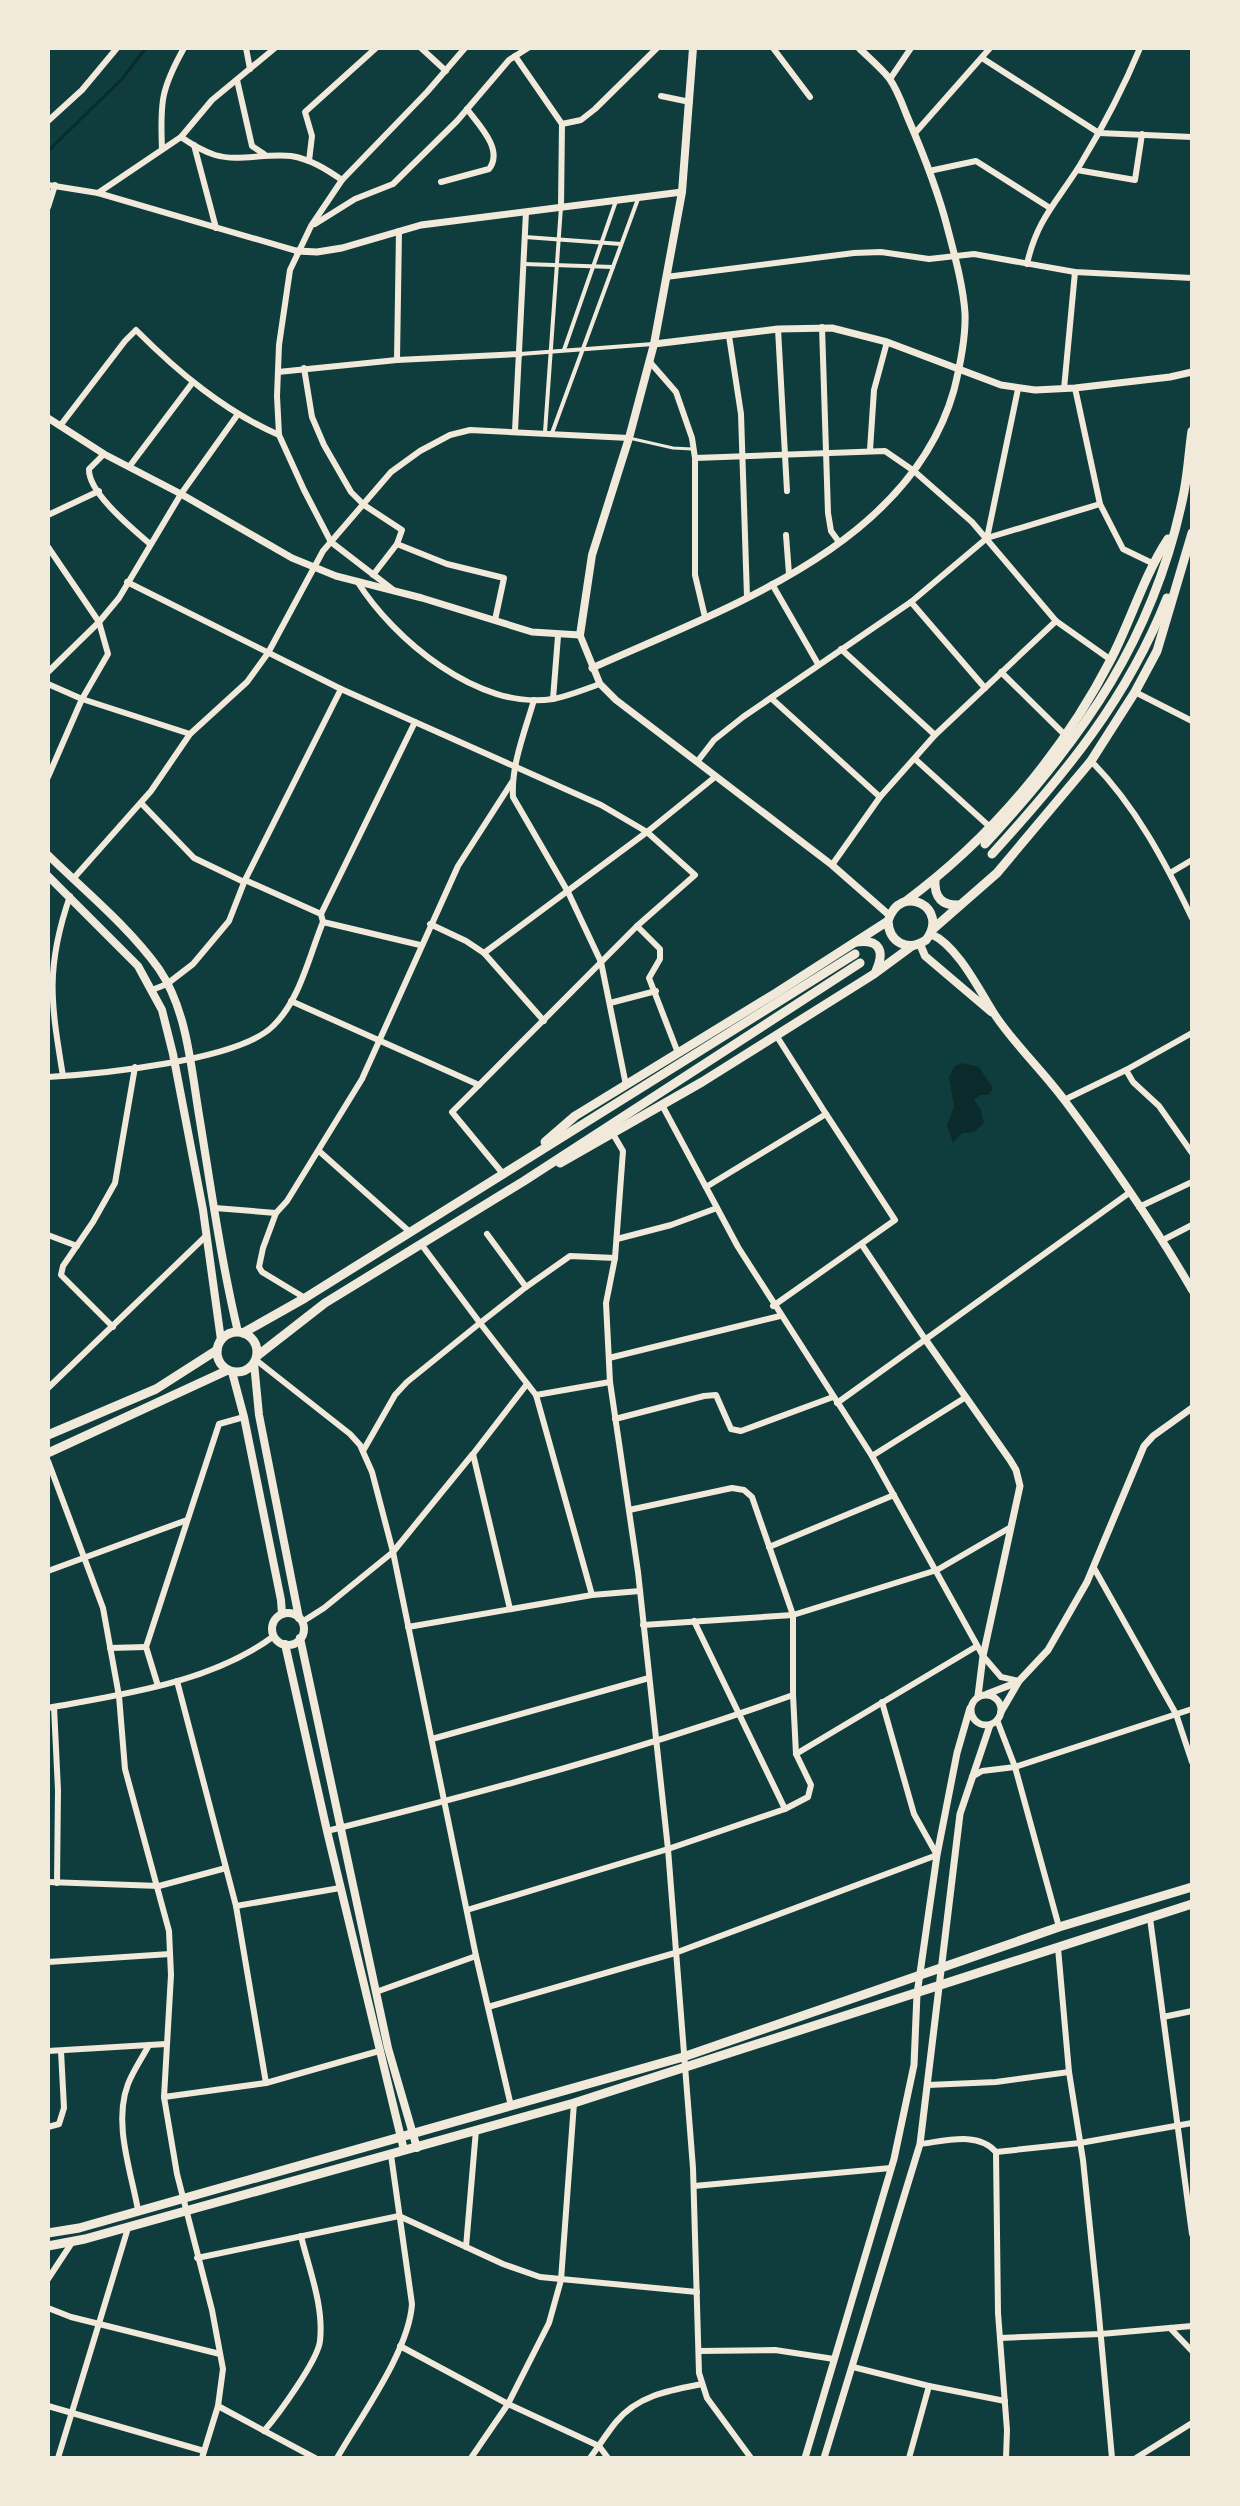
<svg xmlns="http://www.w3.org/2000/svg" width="1240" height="2506" viewBox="0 0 1240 2506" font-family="'Exo 2',sans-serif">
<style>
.water{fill:#0a2a2b}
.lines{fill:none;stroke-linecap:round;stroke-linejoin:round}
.stream{stroke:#0a2a2b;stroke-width:3}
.service{stroke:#f1e9da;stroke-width:3}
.pedestrian{stroke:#f1e9da;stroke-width:4}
.minor{stroke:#f1e9da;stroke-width:6}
.tertiary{stroke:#f1e9da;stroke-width:7}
.secondary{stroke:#f1e9da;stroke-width:8}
.primary{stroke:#f1e9da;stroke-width:9}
</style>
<rect width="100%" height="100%" fill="#0f3d3e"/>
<!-- water -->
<polygon class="water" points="962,1063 979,1067 993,1088 989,1095 980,1095 974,1100 981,1110 984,1123 974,1132 962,1133 953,1143 947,1125 954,1107 949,1077 955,1066"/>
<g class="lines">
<!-- stream -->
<polyline class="stream" points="48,151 122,79 146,48"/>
<!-- service -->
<polyline class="service" points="629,438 673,448 692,449"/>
<!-- pedestrian -->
<g class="pedestrian">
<polyline points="525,237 621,244"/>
<polyline points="524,264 613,267"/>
<polyline points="564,350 616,201"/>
<polyline points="520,354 653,344"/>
<polyline points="545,432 561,207"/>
<polyline points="552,433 638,199"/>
</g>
<!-- minor -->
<g class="minor">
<polyline points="246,48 250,69"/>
<polyline points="421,48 446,71"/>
<polyline points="773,48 810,97"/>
<polyline points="515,56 562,124 561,207"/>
<polyline points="982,58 1099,133 1192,137"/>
<polyline points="890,79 911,48"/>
<polyline points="237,80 252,146 264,154"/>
<polyline points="661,96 690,102"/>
<polyline points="48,121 82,90 117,48"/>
<polyline points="562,124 581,120 595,109 657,48"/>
<polyline points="915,133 990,48"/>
<path d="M181 137C191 144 203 151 215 155 238 162 266 153 291 156 310 159 326 169 342 180"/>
<polyline points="194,145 216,228"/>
<path d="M162 149C160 102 161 89 184 48"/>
<polyline points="309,161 312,136 305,112 376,48"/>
<polyline points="1077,170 1135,180 1142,134"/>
<polyline points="929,171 976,161 1050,208"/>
<path d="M441 182 489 169C504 150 479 125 467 109"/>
<polyline points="48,185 98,193 297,251"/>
<polyline points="98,193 181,137 212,100 275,48"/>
<polyline points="48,207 55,185"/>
<polyline points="315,224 355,199 393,184 457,121 509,60 528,48"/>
<path d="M1027 264C1037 219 1057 202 1080 165 1103 127 1123 89 1140 48"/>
<polyline points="666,277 854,253 881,252 929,259 974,254 1075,272 1192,278"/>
<polyline points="822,327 828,513 831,531 839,542"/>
<polyline points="778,329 787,491"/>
<polyline points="729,336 741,414 747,597"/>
<polyline points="397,360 399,231"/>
<polyline points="649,361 676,392 692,438 695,458 695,575 705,617"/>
<polyline points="304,368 312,417 324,445 351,492 364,505 402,530 397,544 447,564 504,578 495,620"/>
<polyline points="278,372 397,360 520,354"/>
<polyline points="1075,388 1100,504 1123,549 1152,563"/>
<polyline points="1064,389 1075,272"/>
<path d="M60 426 125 341 136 330C178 372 224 411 279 435"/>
<polyline points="515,431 526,212"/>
<polyline points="870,450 874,390 887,342"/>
<path d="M104 454 89 469C88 493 133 529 150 544"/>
<polyline points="695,458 885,451 914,471 972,522 1056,621 1111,660"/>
<polyline points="129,467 193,382"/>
<polyline points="48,515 99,491"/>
<polyline points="786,535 789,574"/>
<polyline points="987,538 1018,389"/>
<polyline points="48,547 99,622 108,654 82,699 48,777"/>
<polyline points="373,575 397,544"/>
<path d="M357 581C393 639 479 711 553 699 569 696 585 689 600 684"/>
<polyline points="127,582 341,689 601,805 647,832 695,875 637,926 479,1085 291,1001"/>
<polyline points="772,584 818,664"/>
<polyline points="392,589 331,542 304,490 279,435 277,396 279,345 290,270 311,226 342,180 427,92 465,48"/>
<polyline points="911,602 985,688"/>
<polyline points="841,649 935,735"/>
<polyline points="48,672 99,622 119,598 181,494 238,414"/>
<polyline points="1001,672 1066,736"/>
<polyline points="48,684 82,699 190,734"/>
<polyline points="1135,692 1192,721"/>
<polyline points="771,698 880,797"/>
<polyline points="553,699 558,636"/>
<path d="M534 700C525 731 511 765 513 797L568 892 601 962 626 1085"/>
<polyline points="915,759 990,827"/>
<path d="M1091 761C1135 805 1165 862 1192 918"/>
<polyline points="697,762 714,740 743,717 911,602 987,538 1100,504"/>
<polyline points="141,803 194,858 244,882"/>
<polyline points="832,865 880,797 935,735 1056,621"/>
<polyline points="1170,873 1192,860"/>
<polyline points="73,879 151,791 190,734 247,682 268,653 323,551 391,472 420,451 450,435 470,430 629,438"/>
<polyline points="245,880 321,914"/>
<polyline points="323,922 420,945"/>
<polyline points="430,924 466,941 484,953 544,1021"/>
<polyline points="637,926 660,949 660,959 649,978 678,1053"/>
<polyline points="484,953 647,832 715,777"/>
<polyline points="152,990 167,984 193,964 229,921 245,880 341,689"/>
<polyline points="610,1003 656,991"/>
<polyline points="1126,1070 1133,1082 1159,1106 1192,1153"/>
<path d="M63 1076C51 1003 45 968 70 896"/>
<path d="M48 1077C98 1074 238 1061 273 1026 300 1000 309 956 323 922L321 914 415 722"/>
<polyline points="479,1085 452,1112 504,1175"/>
<polyline points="1064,1100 1126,1070 1192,1033"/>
<polyline points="662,1105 738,1247 872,1456 983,1656 1001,1677 1019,1681"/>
<polyline points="613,1134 623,1151 615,1258 606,1303 610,1382 638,1572 668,1849 693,2168 699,2373 707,2398 751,2458"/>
<polyline points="319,1151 411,1233"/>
<polyline points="706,1187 826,1114 776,1035"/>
<polyline points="1139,1207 1192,1182"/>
<polyline points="215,1208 276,1213 287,1201 362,1079 458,866 512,782"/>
<polyline points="276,1213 263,1248 259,1267 262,1272 305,1298"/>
<polyline points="487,1234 526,1287 570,1256 615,1258"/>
<polyline points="48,1235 77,1246"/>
<polyline points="617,1239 671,1225 717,1208"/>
<polyline points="1163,1240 1192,1225"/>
<polyline points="421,1244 480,1323 526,1287"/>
<polyline points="862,1245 925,1339"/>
<polyline points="773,1306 895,1220 826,1114"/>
<polyline points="113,1327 61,1275 63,1266 93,1222 115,1183 135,1067"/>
<polyline points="609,1358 780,1316"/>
<polyline points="256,1360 350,1434 360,1445 372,1472 393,1552 476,1956 511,2106"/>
<polyline points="48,1388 207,1235"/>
<polyline points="536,1395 610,1382"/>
<polyline points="837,1403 1129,1193"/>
<polyline points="615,1419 704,1396 716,1395 731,1429 741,1431 833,1397"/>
<polyline points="363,1451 395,1395 407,1382 480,1323 536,1395 592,1595"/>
<polyline points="872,1456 966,1397"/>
<polyline points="48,1461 103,1608 119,1696 125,1769 169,1931 171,1975 164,2097 177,2174 212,2310 223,2369 218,2406 202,2458"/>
<polyline points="769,1547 894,1495"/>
<polyline points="1094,1568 1176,1714 1192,1762"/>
<polyline points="48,1571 187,1520"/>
<polyline points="510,1609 473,1454 527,1384"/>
<polyline points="694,1621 785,1809"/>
<polyline points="302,1622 324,1608 393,1552 472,1455"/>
<polyline points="643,1625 793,1615 937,1570 1011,1527"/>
<polyline points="408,1627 592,1595 640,1591"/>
<polyline points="110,1648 146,1647"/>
<polyline points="177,1681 236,1906 266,2083"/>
<polyline points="158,1686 146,1647 219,1424 244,1417"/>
<polyline points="54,1707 58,1790 57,1883"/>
<path d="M48 1708C124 1694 210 1683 274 1636"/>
<polyline points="997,1720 1015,1767 1059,1927"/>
<polyline points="432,1739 649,1678"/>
<polyline points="796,1754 977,1646"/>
<polyline points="972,1777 982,1771 1015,1767 1192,1709"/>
<path d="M327 1831C485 1792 639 1750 793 1695V1615L752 1497 744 1490 732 1488 629 1510"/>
<polyline points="48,1882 159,1886 226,1868"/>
<polyline points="236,1906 340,1888"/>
<polyline points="467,1910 668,1849 785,1809 808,1797 811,1785 796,1754 793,1695"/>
<polyline points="1150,1918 1192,2234"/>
<polyline points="1058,1948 1069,2072 1083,2160 1098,2305 1112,2458"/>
<polyline points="48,1962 170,1954"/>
<polyline points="376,1992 476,1956"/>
<polyline points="488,2007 675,1953 937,1855 914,1814 882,1702"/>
<polyline points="1163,2017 1192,2011"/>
<polyline points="48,2051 166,2044"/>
<polyline points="928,2085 996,2082 1069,2072"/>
<polyline points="164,2097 266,2083 379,2051"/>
<polyline points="48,2127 59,2124 64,2108 61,2051"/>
<path d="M920 2144C945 2141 978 2131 996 2152L998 2313 1007 2430 1006 2458"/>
<polyline points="996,2152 1080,2143 1192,2123"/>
<polyline points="694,2186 891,2168"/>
<path d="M138 2210C131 2171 113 2123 128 2084 133 2071 142 2058 149 2045"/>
<polyline points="466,2247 476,2130"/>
<polyline points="197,2258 399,2216 503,2264 540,2277 697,2292"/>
<polyline points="48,2279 73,2241"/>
<polyline points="48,2308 71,2317 220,2354"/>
<polyline points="1170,2328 1192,2351"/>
<polyline points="1000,2338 1101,2334 1192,2326"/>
<polyline points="400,2346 508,2404 599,2446 608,2458"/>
<polyline points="699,2351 775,2350 834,2359"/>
<polyline points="853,2367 929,2386 1005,2401"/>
<polyline points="48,2406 204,2451"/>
<polyline points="218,2406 315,2458"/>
<path d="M264 2431C278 2415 318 2360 320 2341 324 2306 309 2269 301 2236"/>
<polyline points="58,2458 128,2228"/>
<path d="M337 2458C361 2416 409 2351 412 2304L391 2155"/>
<polyline points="471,2458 508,2404 549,2323 561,2280 574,2103"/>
<path d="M590 2458C599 2446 607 2433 616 2422 638 2395 671 2390 702 2384"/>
<polyline points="909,2458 929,2386"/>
<polyline points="1136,2458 1192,2423"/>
</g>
<!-- tertiary -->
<g class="tertiary">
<polyline points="297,251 317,252 342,248 421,225 682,192"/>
<polyline points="654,344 778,329 832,328 887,342 1001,385 1035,390 1075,388 1170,377 1192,372"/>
<polyline points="48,418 104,454 181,494 292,558 336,576 422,598 532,632 580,635 600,684 616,700 832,865 889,915"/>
<path d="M592 668C725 608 910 546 954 390 960 366 966 338 965 313 963 285 955 257 948 230 938 190 923 153 907 116 902 103 897 89 889 78 880 67 869 58 859 48"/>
<polyline points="925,1339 1010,1460 1016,1470 1020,1486 983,1656 978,1696"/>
<polyline points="987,1694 1018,1682"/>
<circle cx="986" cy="1710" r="15"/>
<polyline points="1001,1712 1019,1681 1048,1650 1087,1582 1144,1446 1153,1436 1192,1408"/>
<polyline points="805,2458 894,2159 914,2065 917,1994 937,1855 957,1753 970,1708"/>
<polyline points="824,2458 920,2144 960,1814 990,1725"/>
</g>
<!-- secondary -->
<g class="secondary">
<polyline points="580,635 592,555 629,438 654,344 682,192 693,48"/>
<path d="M48 855C85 891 129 927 159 969 187 1010 191 1067 199 1115 211 1188 221 1261 238 1332"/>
<polyline points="48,876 138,966 162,1010 173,1054 203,1210 221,1340"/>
<path d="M931 934C958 946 979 990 995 1015 1015 1045 1043 1071 1065 1101 1110 1161 1154 1224 1192 1290"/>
<polyline points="920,944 925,956 991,1012"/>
<polyline points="254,1363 259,1415 299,1618"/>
<polyline points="232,1372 244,1417 281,1600 282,1614"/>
<circle cx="288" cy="1629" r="16"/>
<polyline points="300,1638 388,2048 417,2148"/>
<polyline points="285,1644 327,1831 404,2150"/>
</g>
<!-- primary -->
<g class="primary">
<path d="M985 844C1084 737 1155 637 1184 492 1188 472 1189 451 1192 431"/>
<path d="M992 854C1065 774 1127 699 1167 598"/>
<path d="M935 879C934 898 942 906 960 905"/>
<path d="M906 901C990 839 1062 754 1110 661 1131 621 1143 577 1168 539"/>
<polyline points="933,929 997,873 1091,761 1135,692 1157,651 1192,533"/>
<path d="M856 942C880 939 885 951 876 971"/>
<path d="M545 1142 575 1116 776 993 888 921C900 881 951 908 926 940 908 952 889 943 888 921"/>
<polyline points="560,1163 702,1082 874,974 912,946"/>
<circle cx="237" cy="1352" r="20"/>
<polyline points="243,1333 305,1298 855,954"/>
<polyline points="257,1356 325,1303 524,1181 860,963"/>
<polyline points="48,1435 156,1389 217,1350"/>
<polyline points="48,1453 228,1370"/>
<polyline points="48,2233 79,2228 683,2057 1059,1927 1192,1887"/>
<polyline points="48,2246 85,2239 574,2103 1192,1904"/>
</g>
</g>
<!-- border -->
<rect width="1240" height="2506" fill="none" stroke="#f1e9da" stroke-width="100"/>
</svg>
